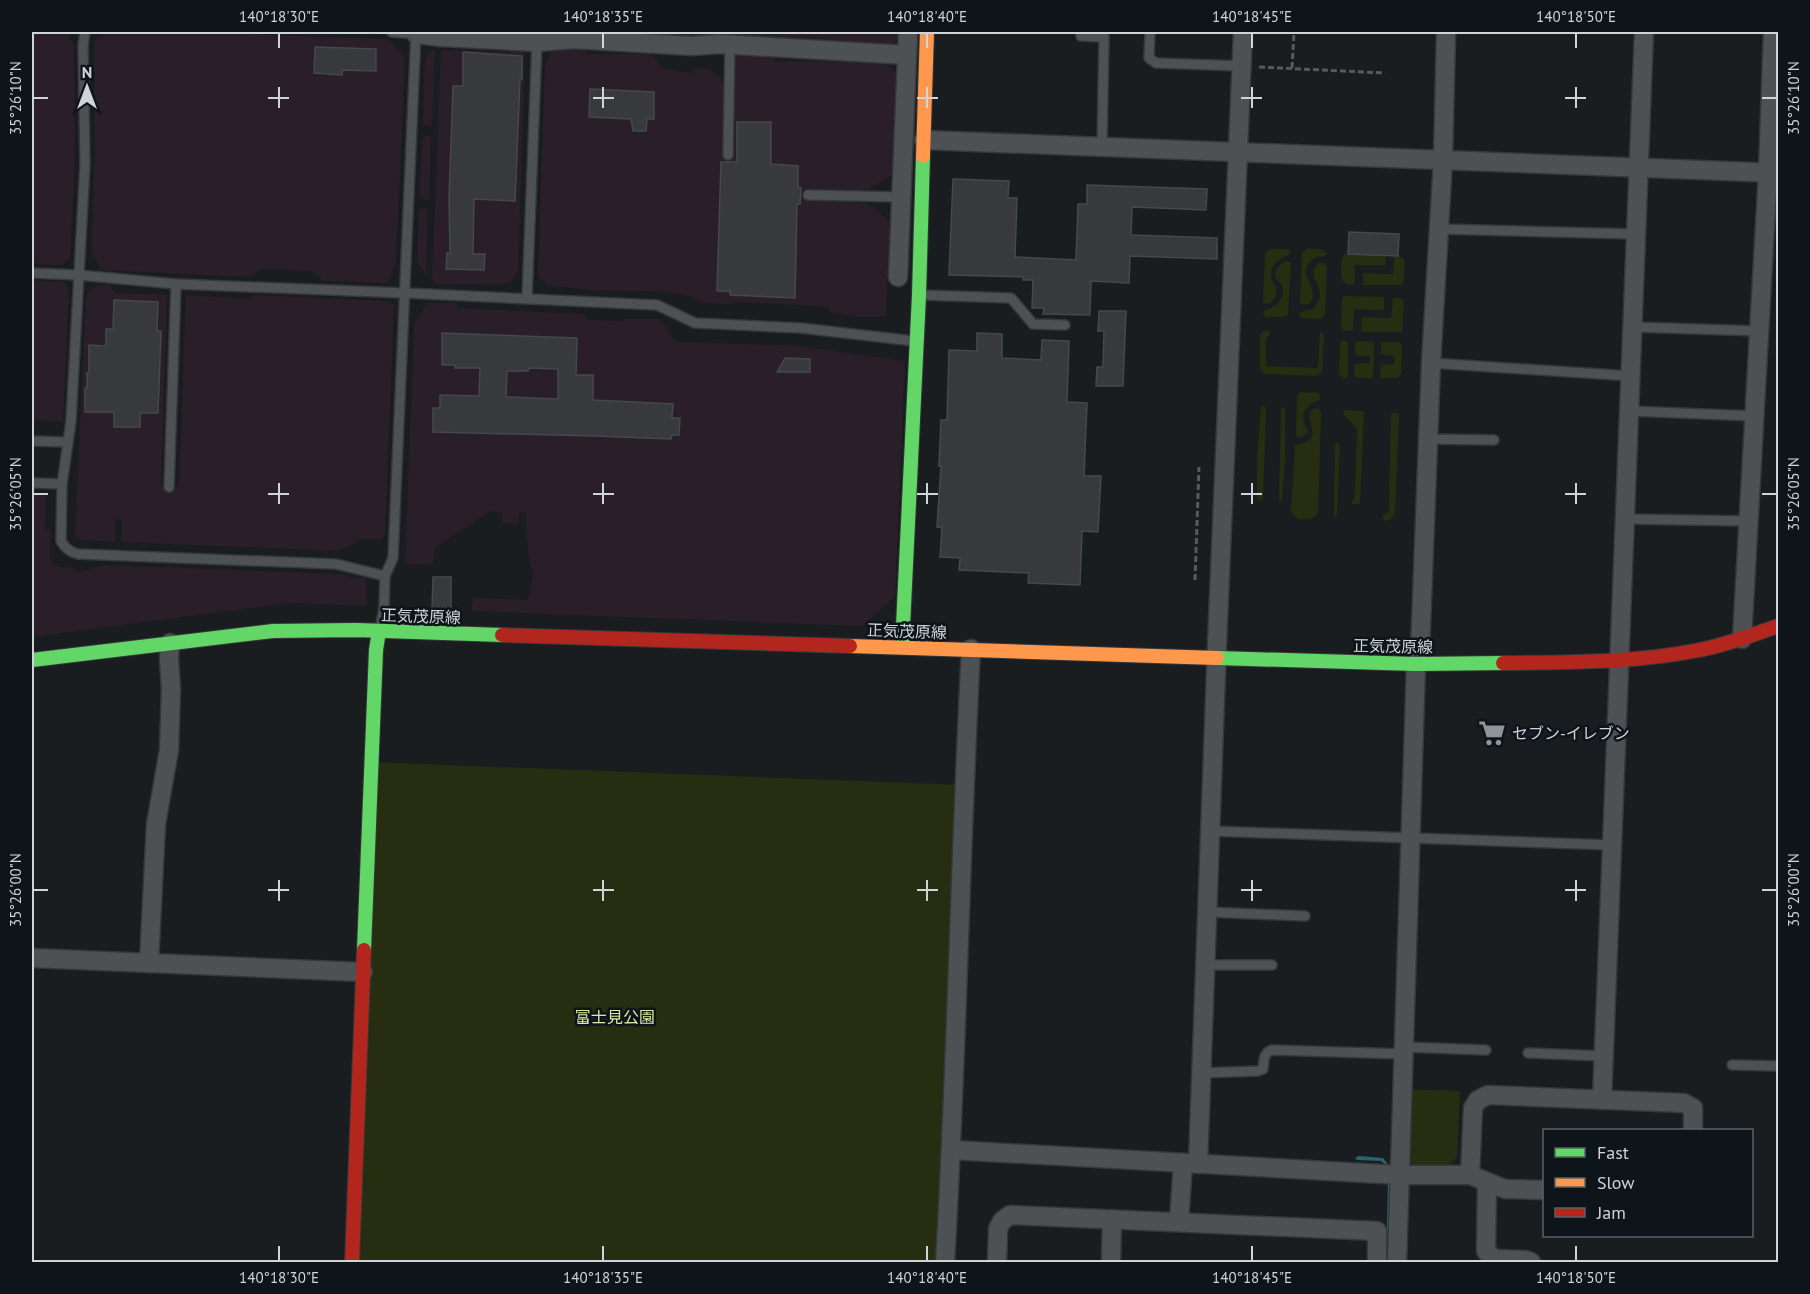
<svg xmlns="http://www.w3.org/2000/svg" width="1810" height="1294" viewBox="0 0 1810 1294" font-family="'PT Sans','Noto Sans JP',sans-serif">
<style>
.industrial{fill:#2a1e28}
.green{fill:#272d11}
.water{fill:#286471}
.building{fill:#37393c;stroke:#45484c;stroke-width:1.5;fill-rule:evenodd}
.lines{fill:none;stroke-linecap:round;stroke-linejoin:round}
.lane-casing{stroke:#35383a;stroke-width:12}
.street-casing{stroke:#35383a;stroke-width:21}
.fast-casing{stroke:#35383a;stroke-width:16}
.slow-casing{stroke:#35383a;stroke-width:16}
.jam-casing{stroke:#35383a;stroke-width:16}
.path{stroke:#585a5c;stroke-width:3;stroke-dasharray:6 3;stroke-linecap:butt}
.lane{stroke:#4e5154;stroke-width:9}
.street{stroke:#4e5154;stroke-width:18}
.fast{stroke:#63d668;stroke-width:14}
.slow{stroke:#ff974d;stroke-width:14}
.jam{stroke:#b3261e;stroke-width:14}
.ticks{fill:none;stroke:#cfd4d8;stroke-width:2}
.labels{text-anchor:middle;stroke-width:5;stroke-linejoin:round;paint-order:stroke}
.street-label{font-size:16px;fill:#cfd4d8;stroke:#0d141a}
.poi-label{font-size:16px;fill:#cfd4d8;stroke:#0d141a;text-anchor:start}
.park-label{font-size:16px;fill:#d8eca0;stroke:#0d141a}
.neatline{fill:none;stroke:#cfd4d8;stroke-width:2}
.ticks-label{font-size:15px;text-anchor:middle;fill:#cfd4d8}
</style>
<rect width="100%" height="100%" fill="#191d20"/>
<!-- industrial -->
<g class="industrial">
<polygon points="34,32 66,32 74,45 75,157 70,258 63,265 36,264 32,262 32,34"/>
<polygon points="126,32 182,32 389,39 405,58 396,262 390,279 386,283 323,281 312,271 262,269 248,277 101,270 91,251 95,148 94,41 105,34 121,34"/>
<polygon points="616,32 900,32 900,35 891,46 696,37"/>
<polygon points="915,32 909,279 887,279 886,317 858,317 829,312 829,307 820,306 734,302 731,304 702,303 691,296 665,292 590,290 552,286 547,285 540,278 538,272 545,65 551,53 556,49 563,47 585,48 586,54 648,54 657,59 661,68 692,73 693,69 699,68 712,71 720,78 725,87 723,155 734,155 736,53 775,56 775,62 817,61 887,63 899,76 894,174 867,191 808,190 808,201 866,203 885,217 893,233"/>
<polygon points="435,49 432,126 428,126 423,123 425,60 428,54"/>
<polygon points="441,50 525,52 518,271 511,282 501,285 436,284 432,280"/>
<polygon points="426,136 431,136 429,200 424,199 419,194 422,139"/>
<polygon points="428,207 426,275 417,263 419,210"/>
<polygon points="32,280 64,282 69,290 63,422 32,420"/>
<polygon points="98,285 111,285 114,293 167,295 161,486 179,487 186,295 249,299 253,295 388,301 394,306 385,534 381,539 359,539 357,542 338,551 121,542 122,519 115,519 115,542 81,540 75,533 86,296 89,290"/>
<polygon points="427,303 457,303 457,308 582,314 588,320 623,321 624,319 660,319 676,342 800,346 905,361 895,597 862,626 471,611 473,598 528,600 534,573 530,565 526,534 526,513 519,513 518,523 502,523 502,512 491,511 434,548 434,562 430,565 405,564 414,324"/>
<polygon points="32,493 42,493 46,498 45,529 51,529 50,557 51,561 56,566 70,568 78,572 106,565 341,574 354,578 366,578 366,606 288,603 32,637"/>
</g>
<!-- green -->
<g class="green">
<path d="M1272 249H1288L1291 252C1280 262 1271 259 1271 279L1276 286V297L1271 303 1265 304 1263 302 1265 255 1268 250Z"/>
<path d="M1307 249H1321L1326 252 1327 255C1323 256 1317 257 1313 259 1294 273 1322 288 1309 304L1303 305 1300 304 1302 253Z"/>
<path d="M1345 254 1384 255 1386 257 1385 265H1355L1354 284C1336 286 1342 269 1342 257Z"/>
<polygon points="1394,256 1399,256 1405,260 1403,285 1363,285 1363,273 1393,274"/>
<path d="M1285 261 1291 262 1288 315 1284 317H1265L1263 313 1264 311C1275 307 1286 300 1282 286 1281 283 1277 281 1276 278 1273 270 1280 265 1285 261Z"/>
<path d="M1319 263H1324L1327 266 1325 315 1321 319 1302 318 1299 316 1301 312 1313 309C1333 287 1301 278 1319 263Z"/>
<polygon points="1344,296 1384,297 1384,308 1383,310 1354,309 1353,329 1351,331 1343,330 1341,327 1342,298"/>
<polygon points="1393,298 1400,298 1404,301 1402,332 1361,332 1362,317 1391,318"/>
<polygon points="1266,330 1270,332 1269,336 1266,338 1266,366 1316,368 1318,366 1320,333 1322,332 1324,334 1322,373 1316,376 1265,374 1260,368 1260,338 1261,333"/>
<polygon points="1342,340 1348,342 1348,377 1344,379 1339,374 1340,342"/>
<polygon points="1355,341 1374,342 1373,378 1358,378 1354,376 1355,364 1370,363 1370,356 1357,356 1355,352"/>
<polygon points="1381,342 1398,342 1402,344 1401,374 1398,378 1380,378 1381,365 1394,364 1395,357 1381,354"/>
<path d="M1301 392 1319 393 1320 400C1311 403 1300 410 1304 422 1306 425 1307 428 1308 431L1304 436 1300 438 1296 435 1297 396 1299 393Z"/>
<polygon points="1261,406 1266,407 1263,498 1261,501 1257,499 1257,458"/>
<polygon points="1284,406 1285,408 1285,457 1282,501 1279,502 1281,409"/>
<path d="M1314 408 1320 409 1321 411 1318 512C1315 521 1306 519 1298 519L1291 512 1295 445C1322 439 1310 433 1309 413Z"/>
<polygon points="1344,410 1364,411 1360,504 1351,504 1355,496 1357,428 1343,414"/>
<polygon points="1393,412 1399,414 1395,513 1390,520 1385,521 1382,518 1383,515 1389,512 1391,414"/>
<polygon points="1337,442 1340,444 1337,516 1334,518 1335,444"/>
<polygon points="371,762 964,785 943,1262 352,1262"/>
<polygon points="1407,1089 1460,1091 1457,1158 1447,1166 1405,1165"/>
</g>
<!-- water -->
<polygon class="water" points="1359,1156 1383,1158 1391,1168 1390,1262 1386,1262 1388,1182 1387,1166 1381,1161 1357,1160 1355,1158"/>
<!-- building -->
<g class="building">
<polygon points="315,47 376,49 376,71 342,70 342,75 314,73"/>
<polygon points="463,52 522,56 522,79 520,79 515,201 474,199 473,254 485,254 484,270 446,269 447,253 450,253 449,198 453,86 463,86"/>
<polygon points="590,89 654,92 654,119 647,119 646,131 633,131 631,119 589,117"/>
<polygon points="737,122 771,122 771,164 798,166 798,187 801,188 800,204 797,204 795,298 730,295 730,291 717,291 721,162 737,162"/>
<polygon points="953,179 1009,181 1008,198 1017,198 1015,257 1076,260 1078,204 1087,204 1087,185 1207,189 1206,210 1132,207 1131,235 1217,238 1217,259 1130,256 1129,283 1091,281 1090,315 1043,314 1044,308 1032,308 1033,280 1023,280 1023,277 949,275"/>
<polygon points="1349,232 1399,234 1398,256 1348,254"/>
<polygon points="114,300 158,302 157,331 161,331 158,413 140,413 140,427 114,427 114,412 85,412 85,388 87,388 87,373 89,373 89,345 106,346 106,329 113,329"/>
<polygon points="1099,311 1126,311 1123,386 1096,386 1097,367 1103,367 1104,331 1098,331"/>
<path d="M442 333 577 338 576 375H593V400L673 404 672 418H680L679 435H672L671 439 595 436 433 432V408H440V395L479 396 480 368H455V365H442ZM529 368 558 369V399L506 397 507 371H528Z"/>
<polygon points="977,333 1002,334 1002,358 1041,360 1042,340 1069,341 1067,402 1087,403 1084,476 1101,476 1098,532 1082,531 1080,585 1028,583 1029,573 959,570 960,558 940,557 942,528 937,527 941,466 939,466 941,420 947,420 949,350 977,351"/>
<polygon points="785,358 810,359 810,372 777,372"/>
<polygon points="433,577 451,577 451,609 432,608"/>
</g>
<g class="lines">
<defs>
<g id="lane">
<path d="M85 32 83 45 85 164 71 421 62 484 61 541C66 549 70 552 78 554L336 564 385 576"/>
<polyline points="392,32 416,34"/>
<polyline points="1081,32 1081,36 1104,37 1102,147"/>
<polyline points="1150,32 1149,58 1156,63 1242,66"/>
<polyline points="728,155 730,45"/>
<polyline points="808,195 901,197"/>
<polyline points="1439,229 1636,234"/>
<polyline points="32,273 78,275 176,284 405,293 657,305 695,323 801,328 914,341"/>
<polyline points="920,295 1011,298 1033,324 1065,325"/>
<polyline points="527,298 537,42"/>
<polyline points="1633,327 1759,331"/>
<polyline points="1431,363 1631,376"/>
<polyline points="1629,411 1754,416"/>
<polyline points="1428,439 1494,440"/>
<polyline points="32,441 68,442"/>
<polyline points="32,483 62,484"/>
<polyline points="169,487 176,284"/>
<polyline points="1625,519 1748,521"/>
<polyline points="380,630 384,607 385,576 393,558 416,32"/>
<polyline points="1210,831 1613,845"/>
<polyline points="1207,912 1305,916"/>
<polyline points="1205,965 1272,965"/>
<polyline points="1404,1047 1486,1050"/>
<polyline points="1528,1053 1603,1056"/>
<polyline points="1732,1065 1778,1066"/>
<path d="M1202 1073 1258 1071 1263 1069C1264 1061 1263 1053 1272 1050L1403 1054"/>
</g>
<g id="street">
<polyline points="416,34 441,37 537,42 573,39 692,46 719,44 907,55"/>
<polyline points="924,140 1778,173"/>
<polyline points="898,277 908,32"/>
<polyline points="1742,639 1768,172 1773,32"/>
<polyline points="32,958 363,972"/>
<polyline points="149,963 156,824 169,750 171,689 169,659 170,643"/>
<polyline points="1602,1100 1644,32"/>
<polyline points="952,1150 1400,1175 1470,1175 1505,1189 1544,1190"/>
<polyline points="1198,1164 1217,644 1243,32"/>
<polyline points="1470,1175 1473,1108 1478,1100 1488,1095 1684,1103 1693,1108 1693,1130"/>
<polyline points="1487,1183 1486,1251 1494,1259 1525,1260 1531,1262"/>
<polyline points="1179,1222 1183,1163"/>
<path d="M945 1262C957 1058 960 854 971 649"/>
<polyline points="997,1262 998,1229 1002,1221 1010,1215 1377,1231 1377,1262"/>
<polyline points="1111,1262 1112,1219"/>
<polyline points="1397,1262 1416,664 1420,652 1431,363 1443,160 1446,32"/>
</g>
<g id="fast">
<polyline points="902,647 919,295 923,156"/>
<polyline points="1217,658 1416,664 1503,663"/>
<polyline points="32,660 273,631 356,630 502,635"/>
<polyline points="364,950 376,650 379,631"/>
</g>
<g id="slow">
<polyline points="923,156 927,32"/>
<polyline points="850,646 1217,658"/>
</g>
<g id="jam">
<polyline points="502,635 850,646"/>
<path d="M1503 663C1569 662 1635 663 1699 650 1726 645 1752 635 1778 626"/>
<polyline points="352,1262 364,950"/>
</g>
</defs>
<!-- lane casing -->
<use href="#lane" class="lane-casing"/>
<!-- street casing -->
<use href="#street" class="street-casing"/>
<!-- fast casing -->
<use href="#fast" class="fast-casing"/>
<!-- slow casing -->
<use href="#slow" class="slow-casing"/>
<!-- jam casing -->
<use href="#jam" class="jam-casing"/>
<!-- path -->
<g class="path">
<polyline points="1259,67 1385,73"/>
<polyline points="1292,68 1294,32"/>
<polyline points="1195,580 1199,467"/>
</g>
<!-- lane -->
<use href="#lane" class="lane"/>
<!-- street -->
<use href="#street" class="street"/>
<!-- fast -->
<use href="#fast" class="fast"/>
<!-- slow -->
<use href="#slow" class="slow"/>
<!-- jam -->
<use href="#jam" class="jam"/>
</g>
<!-- ticks -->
<path class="ticks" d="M279 33V48M603 33V48M927 33V48M1252 33V48M1576 33V48M279 87V108M603 87V108M927 87V108M1252 87V108M1576 87V108M33 98H48M268 98H289M593 98H614M917 98H938M1241 98H1262M1565 98H1586M1762 98H1777M279 483V504M603 483V504M927 483V504M1252 483V504M1576 483V504M33 494H48M268 494H289M593 494H614M917 494H938M1241 494H1262M1565 494H1586M1762 494H1777M279 880V901M603 880V901M927 880V901M1252 880V901M1576 880V901M33 890H48M268 890H289M593 890H614M917 890H938M1241 890H1262M1565 890H1586M1762 890H1777M279 1246V1261M603 1246V1261M927 1246V1261M1252 1246V1261M1576 1246V1261"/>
<!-- icons -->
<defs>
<symbol id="supermarket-bare" viewBox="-9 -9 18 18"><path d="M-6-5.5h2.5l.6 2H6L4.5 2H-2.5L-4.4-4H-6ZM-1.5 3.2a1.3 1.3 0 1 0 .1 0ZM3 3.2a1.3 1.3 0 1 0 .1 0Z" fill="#8f9498" stroke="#0d141a" stroke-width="2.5" paint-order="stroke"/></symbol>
</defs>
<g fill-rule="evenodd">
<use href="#supermarket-bare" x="1473" y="714" width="38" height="38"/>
</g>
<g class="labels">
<!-- street labels -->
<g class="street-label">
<text transform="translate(421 616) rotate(2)" y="6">正気茂原線</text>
<text transform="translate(907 631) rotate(2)" y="6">正気茂原線</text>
<text transform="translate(1393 646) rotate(1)" y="6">正気茂原線</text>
</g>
<!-- poi labels -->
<g class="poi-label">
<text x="1512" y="739">セブン-イレブン</text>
</g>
<!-- park labels -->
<g class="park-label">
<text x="615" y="1023">富士見公園</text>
</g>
</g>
<!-- border -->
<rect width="1810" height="1294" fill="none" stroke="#0d141a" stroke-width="66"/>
<!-- legend -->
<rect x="1543" y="1129" width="210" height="108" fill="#0d141a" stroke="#5b6166" stroke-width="1.5"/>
<rect x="1555" y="1148" width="30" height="9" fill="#63d668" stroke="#5b6166" stroke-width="1.5"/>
<text x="1597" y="1159" font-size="18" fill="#cfd4d8">Fast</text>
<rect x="1555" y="1178" width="30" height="9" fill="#ff974d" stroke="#5b6166" stroke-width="1.5"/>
<text x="1597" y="1189" font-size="18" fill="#cfd4d8">Slow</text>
<rect x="1555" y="1208" width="30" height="9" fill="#b3261e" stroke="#5b6166" stroke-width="1.5"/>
<text x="1597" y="1219" font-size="18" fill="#cfd4d8">Jam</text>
<!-- north arrow -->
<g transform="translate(87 87)" stroke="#0d141a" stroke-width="4.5" paint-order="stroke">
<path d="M0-4.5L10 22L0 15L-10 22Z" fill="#cfd4d8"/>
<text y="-9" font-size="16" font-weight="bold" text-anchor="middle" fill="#cfd4d8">N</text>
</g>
<rect x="33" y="33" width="1744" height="1228" class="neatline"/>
<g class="ticks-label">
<text x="279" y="22">140°18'30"E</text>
<text x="603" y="22">140°18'35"E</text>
<text x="927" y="22">140°18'40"E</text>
<text x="1252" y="22">140°18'45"E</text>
<text x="1576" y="22">140°18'50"E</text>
<text transform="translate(16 98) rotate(-90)" y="5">35°26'10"N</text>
<text transform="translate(1794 98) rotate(-90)" y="5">35°26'10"N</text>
<text transform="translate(16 494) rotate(-90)" y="5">35°26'05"N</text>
<text transform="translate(1794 494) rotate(-90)" y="5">35°26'05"N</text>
<text transform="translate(16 890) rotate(-90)" y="5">35°26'00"N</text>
<text transform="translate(1794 890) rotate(-90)" y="5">35°26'00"N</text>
<text x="279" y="1283">140°18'30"E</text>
<text x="603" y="1283">140°18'35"E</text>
<text x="927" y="1283">140°18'40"E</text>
<text x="1252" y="1283">140°18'45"E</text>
<text x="1576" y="1283">140°18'50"E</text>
</g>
</svg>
